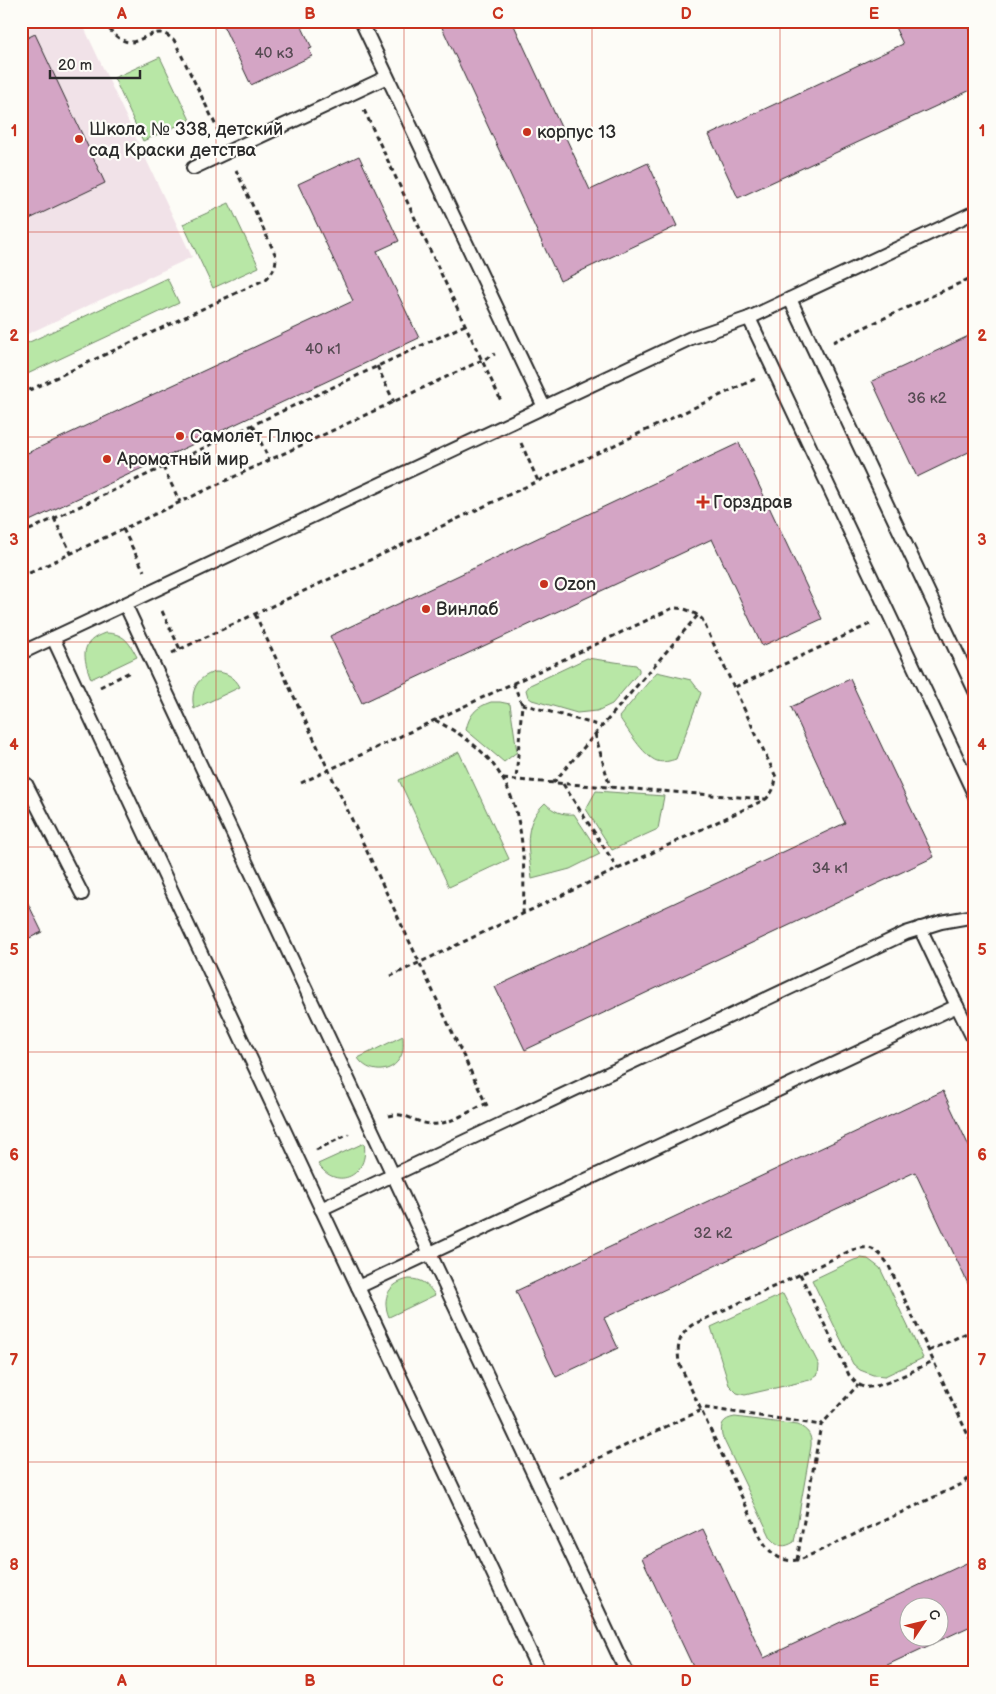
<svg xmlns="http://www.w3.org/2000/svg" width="996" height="1694" viewBox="0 0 996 1694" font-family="'Balsamiq Sans',sans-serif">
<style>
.built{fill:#f1e2e8}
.green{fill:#b8e7a6;stroke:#728968}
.building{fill:#d4a5c5;stroke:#2b2b2b;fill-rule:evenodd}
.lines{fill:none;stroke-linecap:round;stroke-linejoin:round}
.lane-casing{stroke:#2b2b2b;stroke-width:16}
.path{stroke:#2b2b2b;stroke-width:3;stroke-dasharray:5 4;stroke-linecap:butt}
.lane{stroke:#fdfcf7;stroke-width:12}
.grid{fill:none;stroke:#c8321e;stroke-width:1;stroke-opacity:0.55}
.poi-dot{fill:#c8321e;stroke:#fdfcf7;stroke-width:2}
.labels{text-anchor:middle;stroke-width:4.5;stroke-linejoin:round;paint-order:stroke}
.number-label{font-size:15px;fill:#554a52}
.poi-label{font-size:18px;fill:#2b2b2b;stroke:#fdfcf7;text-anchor:start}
.neatline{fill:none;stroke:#c8321e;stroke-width:2}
.grid-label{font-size:16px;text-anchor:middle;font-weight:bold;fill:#c8321e}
</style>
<rect width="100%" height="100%" fill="#fdfcf7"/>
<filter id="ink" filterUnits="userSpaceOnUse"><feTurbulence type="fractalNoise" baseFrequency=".02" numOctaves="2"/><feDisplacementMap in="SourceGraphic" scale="10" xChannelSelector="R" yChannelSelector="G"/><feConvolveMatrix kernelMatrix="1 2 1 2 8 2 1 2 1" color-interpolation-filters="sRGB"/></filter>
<g filter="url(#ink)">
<!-- built -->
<polygon class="built" points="21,21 81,21 192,257 21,337"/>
<!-- green -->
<g class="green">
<polygon points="160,57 190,120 143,141 114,78"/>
<polygon points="229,203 259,267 213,288 183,224"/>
<polygon points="167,278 179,303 21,377 21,346"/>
<path d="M105 633C124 633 129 642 137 657L91 679C83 657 79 642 105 633Z"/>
<polygon points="587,658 636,665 639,669 639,672 612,704 597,711 577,713 532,700 528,697 526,690 530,685"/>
<path d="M215 672C226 672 235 677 240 687L194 709C190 690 197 677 215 672Z"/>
<path d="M657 672 691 680 701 693 676 759C670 761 663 763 657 761 643 756 627 728 619 717Z"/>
<path d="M491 702H500L510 704 517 752 504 762 466 730C469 715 476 707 491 702Z"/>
<polygon points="459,752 509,859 449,887 399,780"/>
<polygon points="596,791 664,796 658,829 612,850 586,809"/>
<path d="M545 803C554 812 562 815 574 814L600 854 570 869 532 879C529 851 521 825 545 803Z"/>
<path d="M403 1036C403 1043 404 1050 401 1056 392 1075 368 1074 358 1058Z"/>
<path d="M364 1143C370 1175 337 1192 318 1164Z"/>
<polygon points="861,1258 868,1259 880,1268 923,1358 885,1376 873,1375 860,1370 853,1364 848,1354 812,1280 854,1260"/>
<path d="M409 1279C422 1279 428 1285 435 1295L389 1317C381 1298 389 1283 409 1279Z"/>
<polygon points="783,1294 819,1365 818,1374 810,1380 745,1395 737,1393 729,1385 711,1327"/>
<path d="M735 1417 798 1425C808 1430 812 1435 811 1446L794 1542C784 1548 779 1547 771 1538L722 1436C720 1424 723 1419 735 1417Z"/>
</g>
<!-- building -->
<g class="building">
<polygon points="221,21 299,21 312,48 309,49 312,56 251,85"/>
<polygon points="439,21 512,21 590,190 648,163 677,226 560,281"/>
<polygon points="892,21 966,21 975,40 975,88 738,198 709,135 903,44"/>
<polygon points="35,34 105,183 21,223 21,41"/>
<polygon points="359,156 399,241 377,251 419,338 21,525 21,456 353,301 298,184"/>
<polygon points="975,333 975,416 973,416 975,449 917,477 872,381"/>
<polygon points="739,443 822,619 762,646 712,539 362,703 330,636"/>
<polygon points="850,679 934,857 525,1050 495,987 845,823 791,707"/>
<polygon points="21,889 42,932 21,942"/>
<polygon points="943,1091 975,1159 975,1289 971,1290 915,1172 604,1318 618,1348 556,1377 516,1291"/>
<path d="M703 1529 764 1658 975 1559V1624L870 1673H696L642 1558ZM908 1606H938V1636H908Z"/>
</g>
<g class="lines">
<defs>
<g id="lane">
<polyline points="361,21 544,407"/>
<polyline points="193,168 387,77"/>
<polyline points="790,299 975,691"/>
<polyline points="749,318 975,796"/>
<polyline points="125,604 627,1673"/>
<polyline points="53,638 358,1287 957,1006 920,928"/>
<polyline points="21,653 691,338 749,318 975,212"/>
<polyline points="21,786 26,784 82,894"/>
<polyline points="957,1006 975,1042"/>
<polyline points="321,1209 906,933 941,922 975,916"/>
<polyline points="358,1287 540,1673"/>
</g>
</defs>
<!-- lane casing -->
<use href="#lane" class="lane-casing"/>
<!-- path -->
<g class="path">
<path d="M104 21C110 32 123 46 136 41 145 38 150 33 160 33 165 33 170 37 174 40L219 132"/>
<polyline points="364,110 502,403"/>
<polyline points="833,342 975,276"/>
<polyline points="377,366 394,402"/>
<path d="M21 394 266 279C274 271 276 266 276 256L236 170"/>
<polyline points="253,425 269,460"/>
<polyline points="521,443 538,481"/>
<polyline points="163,467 180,502"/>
<polyline points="54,518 71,553"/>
<polyline points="123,529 144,571"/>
<polyline points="21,534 465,325"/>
<polyline points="21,577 495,354"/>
<polyline points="162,611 180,649"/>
<polyline points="255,614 487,1106"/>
<polyline points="172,653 755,379"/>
<polyline points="513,683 522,704 516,780"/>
<polyline points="100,687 132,671"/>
<polyline points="735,687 870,624"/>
<polyline points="522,704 601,726"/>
<path d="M435 720C444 725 453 730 462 736 524 777 526 846 523 914"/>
<polyline points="595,734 610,787"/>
<polyline points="503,779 765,799"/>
<path d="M301 783 673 608C685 608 693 611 702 619L776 777C775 787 773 792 766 799L391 976"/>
<polyline points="553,783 698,615"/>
<polyline points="563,784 618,869"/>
<path d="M389 1116C405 1111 415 1123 430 1124 447 1126 470 1111 485 1104"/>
<polyline points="316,1150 349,1134"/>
<path d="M800 1274 849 1375C853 1380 857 1385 864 1387 879 1390 918 1368 933 1361"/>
<polyline points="929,1351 975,1329"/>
<path d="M975 1450 888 1264C878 1250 870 1244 852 1250L692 1325C678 1336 677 1346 679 1363L762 1540C772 1556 783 1564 802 1559L962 1484 970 1477 975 1468"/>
<polyline points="558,1477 706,1408 821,1425"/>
<polyline points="797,1560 821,1425 858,1385"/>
</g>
<!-- lane -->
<use href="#lane" class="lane"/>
</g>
</g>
<!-- grid -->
<path class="grid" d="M216 21V1673M404 21V1673M592 21V1673M780 21V1673M21 232H975M21 437H975M21 642H975M21 847H975M21 1052H975M21 1257H975M21 1462H975"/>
<!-- markers -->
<g class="poi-dot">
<circle cx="527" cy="132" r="5"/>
<circle cx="79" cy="139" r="5"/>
<circle cx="180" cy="436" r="5"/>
<circle cx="107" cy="459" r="5"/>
<path d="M700.5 494.5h5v5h5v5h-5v5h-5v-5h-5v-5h5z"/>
<circle cx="544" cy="584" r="5"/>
<circle cx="426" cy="609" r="5"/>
</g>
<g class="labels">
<!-- number labels -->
<g class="number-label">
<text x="274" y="58">40 к3</text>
<text x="323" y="354">40 к1</text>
<text x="927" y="403">36 к2</text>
<text x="830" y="873">34 к1</text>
<text x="713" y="1238">32 к2</text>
</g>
<!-- poi labels -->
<g class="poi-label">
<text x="89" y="135">Школа № 338, детский<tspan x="89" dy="21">сад Краски детства</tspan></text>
<text x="537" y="138">корпус 13</text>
<text x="190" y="442">Самолет Плюс</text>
<text x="117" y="465">Ароматный мир</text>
<text x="713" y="508">Горздрав</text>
<text x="554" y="590">Ozon</text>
<text x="436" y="615">Винлаб</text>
</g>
</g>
<!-- margin -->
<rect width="996" height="1694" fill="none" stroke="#fdfcf7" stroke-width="55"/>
<!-- north arrow -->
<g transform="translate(924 1622) rotate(55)"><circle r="24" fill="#fdfcf7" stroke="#a9a8a5"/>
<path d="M0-4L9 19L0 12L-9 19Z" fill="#c8321e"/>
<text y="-8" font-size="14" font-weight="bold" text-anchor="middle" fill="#2b2b2b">С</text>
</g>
<!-- scale -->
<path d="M50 70v8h90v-8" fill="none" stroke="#2b2b2b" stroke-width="2.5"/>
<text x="58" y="70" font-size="15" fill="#2b2b2b" stroke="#fdfcf7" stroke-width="4" paint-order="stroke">20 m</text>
<rect x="28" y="28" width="940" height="1638" class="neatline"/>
<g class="grid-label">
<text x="122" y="19">A</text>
<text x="310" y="19">B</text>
<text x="498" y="19">C</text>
<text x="686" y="19">D</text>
<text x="874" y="19">E</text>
<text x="14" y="136">1</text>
<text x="982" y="136">1</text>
<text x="14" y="341">2</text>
<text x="982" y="341">2</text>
<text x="14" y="545">3</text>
<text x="982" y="545">3</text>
<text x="14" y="750">4</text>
<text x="982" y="750">4</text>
<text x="14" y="955">5</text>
<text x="982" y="955">5</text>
<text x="14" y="1160">6</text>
<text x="982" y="1160">6</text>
<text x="14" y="1365">7</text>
<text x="982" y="1365">7</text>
<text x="14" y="1570">8</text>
<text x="982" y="1570">8</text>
<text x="122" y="1686">A</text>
<text x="310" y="1686">B</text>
<text x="498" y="1686">C</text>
<text x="686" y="1686">D</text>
<text x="874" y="1686">E</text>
</g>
</svg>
